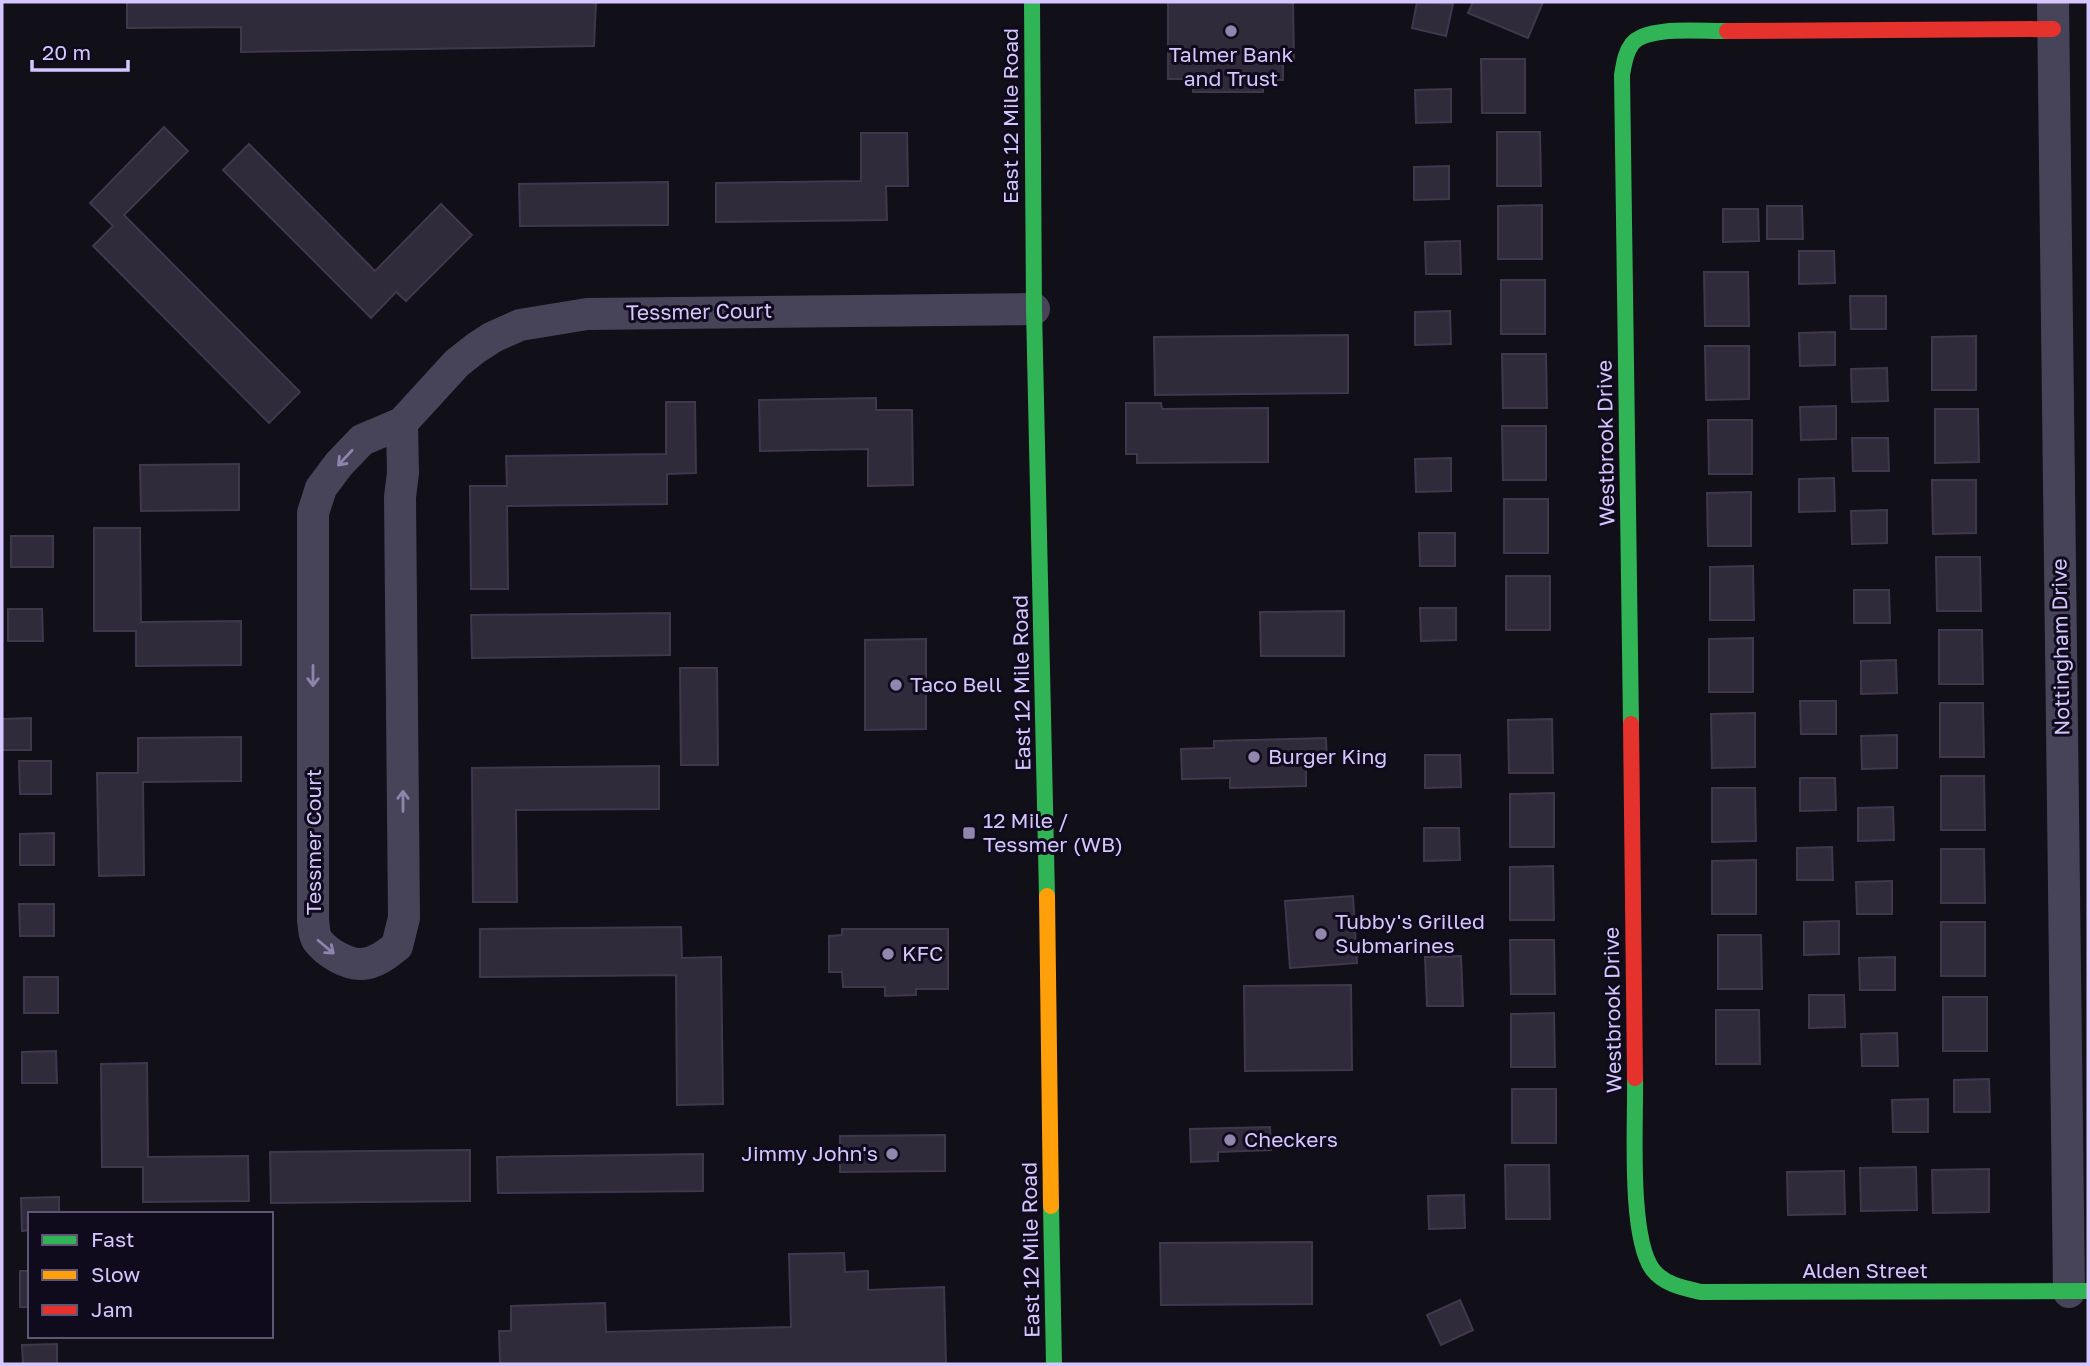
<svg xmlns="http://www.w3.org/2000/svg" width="2090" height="1366" viewBox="0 0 2090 1366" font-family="'Golos Text',sans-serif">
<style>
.building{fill:#302b3b;stroke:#3f384d;stroke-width:2}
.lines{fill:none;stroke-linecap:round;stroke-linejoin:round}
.street{stroke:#474359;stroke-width:32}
.fast{stroke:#30b455;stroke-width:16}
.slow{stroke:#ff9f0a;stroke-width:16}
.jam{stroke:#e5322d;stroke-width:16}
.oneway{stroke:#8e84ac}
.poi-dot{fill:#9086ae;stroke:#100b1c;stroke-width:2.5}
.labels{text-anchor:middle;stroke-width:6;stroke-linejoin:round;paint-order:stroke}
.poi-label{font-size:21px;fill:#d5c6ff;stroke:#100b1c;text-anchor:start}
.street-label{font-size:21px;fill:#d5c6ff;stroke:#100b1c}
</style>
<rect width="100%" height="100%" fill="#110f18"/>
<!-- building -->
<g class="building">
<polygon points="127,2 596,2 594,46 241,52 241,27 127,28"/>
<polygon points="1168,2 1293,2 1294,60 1283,60 1283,80 1263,80 1263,92 1193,92 1194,79 1168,79"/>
<polygon points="1417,2 1453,4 1446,36 1412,28"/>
<polygon points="1473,2 1543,2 1528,38 1468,13"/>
<polygon points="1481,59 1525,59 1525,113 1482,113"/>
<polygon points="1451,89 1451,122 1416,123 1415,90"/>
<polygon points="164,127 188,151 124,215 300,392 269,423 93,246 113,226 90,203"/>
<polygon points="1497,132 1540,132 1541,186 1497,186"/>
<polygon points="861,133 907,133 908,186 886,186 887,220 716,222 716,183 861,181"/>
<polygon points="249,144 375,271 441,204 472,235 406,301 396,292 371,318 223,170"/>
<polygon points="1449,166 1449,199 1414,200 1414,167"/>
<polygon points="668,182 668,225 520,226 519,184"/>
<polygon points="1542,205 1542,259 1498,259 1498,206"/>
<polygon points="1767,206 1802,206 1803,239 1767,239"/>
<polygon points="1723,209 1758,209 1759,241 1723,242"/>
<polygon points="1460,241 1461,274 1426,274 1425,242"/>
<polygon points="1799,251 1834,251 1835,283 1799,284"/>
<polygon points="1704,272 1748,272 1749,326 1705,326"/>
<rect x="1501" y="280" width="44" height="54"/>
<polygon points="1850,296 1886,296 1886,329 1851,329"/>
<polygon points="1450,311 1451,344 1415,345 1415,312"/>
<polygon points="1835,332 1835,365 1800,366 1799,333"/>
<polygon points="1348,335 1348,393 1155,395 1154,337"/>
<polygon points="1976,336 1976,390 1932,390 1932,337"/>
<polygon points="1705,346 1749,346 1749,399 1706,400"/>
<polygon points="1502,354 1546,354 1547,408 1503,408"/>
<polygon points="1887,368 1888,401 1852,402 1851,369"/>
<polygon points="876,398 876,410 912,410 913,485 868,486 868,449 760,451 759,400"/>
<polygon points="666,402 695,402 696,473 667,474 667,504 507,506 508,589 471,589 470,486 507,486 506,456 666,454"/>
<polygon points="1126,403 1161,403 1162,409 1268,408 1268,462 1137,463 1137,454 1126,454"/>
<polygon points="1836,406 1836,439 1801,440 1800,407"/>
<polygon points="1935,409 1978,409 1979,462 1935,463"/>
<polygon points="1708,420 1752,420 1752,474 1709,474"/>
<polygon points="1502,426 1546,426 1546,480 1503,480"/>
<polygon points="1852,438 1888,438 1889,471 1853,471"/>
<polygon points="1451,458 1451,491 1416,492 1415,459"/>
<polygon points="239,464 239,510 141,511 140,465"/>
<polygon points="1834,478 1835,511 1799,512 1799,479"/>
<polygon points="1932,480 1976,480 1976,533 1933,534"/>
<polygon points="1751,492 1751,546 1708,546 1707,493"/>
<rect x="1504" y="499" width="44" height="54"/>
<polygon points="1887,510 1887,543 1852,544 1851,511"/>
<polygon points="94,528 140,528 141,622 241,621 241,665 136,666 136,631 94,631"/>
<polygon points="1419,533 1455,533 1455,566 1420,566"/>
<rect x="11" y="536" width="42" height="31"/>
<polygon points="1936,557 1980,557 1981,611 1937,611"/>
<polygon points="1753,566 1754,620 1710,620 1710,567"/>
<rect x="1506" y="576" width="44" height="54"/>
<polygon points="1854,590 1889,590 1890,623 1854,623"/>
<polygon points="1420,608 1456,608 1456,640 1421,641"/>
<polygon points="8,609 42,609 43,641 8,641"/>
<polygon points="1344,611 1344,656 1261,656 1260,612"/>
<polygon points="670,613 670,655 472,658 471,615"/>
<polygon points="1939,630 1982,630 1983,684 1939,684"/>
<polygon points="1753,638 1753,692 1709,692 1709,639"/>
<polygon points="926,639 926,729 865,730 865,640"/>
<polygon points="1896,660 1897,693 1861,694 1861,661"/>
<polygon points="680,668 717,668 718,765 681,765"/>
<polygon points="1800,701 1836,701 1836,734 1801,734"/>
<polygon points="1940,703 1983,703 1984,757 1940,757"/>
<polygon points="1755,713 1755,767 1712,768 1711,714"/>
<polygon points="31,718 31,750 2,750 2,719"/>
<polygon points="1552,719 1553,773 1509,773 1508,720"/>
<polygon points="1897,735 1897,768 1862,769 1861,736"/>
<polygon points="241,737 241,781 143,782 144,875 99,876 97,773 138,773 138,738"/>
<polygon points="1326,738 1327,765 1306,765 1306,786 1230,788 1230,778 1182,779 1181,749 1214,748 1214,741"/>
<polygon points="1425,755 1460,755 1461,787 1425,788"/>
<polygon points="19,761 51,761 51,794 20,794"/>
<polygon points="659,766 659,809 516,810 517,902 473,902 472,768"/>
<polygon points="1941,776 1984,776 1985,830 1941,830"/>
<polygon points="1800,778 1835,778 1836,810 1800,811"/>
<polygon points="1712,788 1755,788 1756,841 1712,842"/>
<polygon points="1554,793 1554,847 1510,847 1510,794"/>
<polygon points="1893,807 1894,840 1858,841 1858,808"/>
<polygon points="1424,828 1459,828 1460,860 1424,861"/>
<polygon points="54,833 54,865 20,865 20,834"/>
<polygon points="1832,847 1833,880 1797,880 1797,848"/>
<polygon points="1941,849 1984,849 1985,903 1941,903"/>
<polygon points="1756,860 1756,914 1712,914 1712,861"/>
<polygon points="1553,866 1554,920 1510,920 1510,867"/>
<polygon points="1892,881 1892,914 1857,914 1856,882"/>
<polygon points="1353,896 1357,963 1290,968 1285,901"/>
<polygon points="19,904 54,904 54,936 20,936"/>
<polygon points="1839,921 1839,954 1804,955 1804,922"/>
<rect x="1941" y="922" width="44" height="54"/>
<polygon points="681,927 682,958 721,957 723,1104 677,1105 676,975 480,977 480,929"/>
<polygon points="842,929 948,929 948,989 916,989 916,995 885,996 885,987 843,987 842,972 829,972 829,936 842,935"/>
<polygon points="1718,935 1761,935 1762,989 1718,989"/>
<polygon points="1510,940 1554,940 1555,994 1511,994"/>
<polygon points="1461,956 1463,1006 1427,1006 1425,957"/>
<polygon points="1895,957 1895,990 1860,990 1859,958"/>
<rect x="24" y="977" width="34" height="36"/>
<polygon points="1351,985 1352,1070 1245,1071 1244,986"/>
<polygon points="1809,995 1844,995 1845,1027 1809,1028"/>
<rect x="1943" y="997" width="44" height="54"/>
<polygon points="1716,1010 1759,1010 1760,1064 1716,1064"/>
<polygon points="1554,1013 1555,1067 1511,1067 1511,1014"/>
<polygon points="1897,1033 1898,1066 1862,1066 1861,1034"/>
<polygon points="56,1051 57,1083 22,1083 22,1052"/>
<polygon points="147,1063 148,1157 248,1156 249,1201 143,1202 143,1167 102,1167 101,1064"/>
<polygon points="1989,1079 1990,1112 1954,1112 1954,1080"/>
<rect x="1512" y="1089" width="44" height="54"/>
<polygon points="1928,1099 1928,1132 1893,1132 1892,1100"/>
<polygon points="1270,1127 1271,1150 1218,1152 1218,1161 1191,1162 1190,1129"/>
<polygon points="945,1135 945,1171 840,1172 840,1136"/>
<polygon points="470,1150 470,1201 271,1203 270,1152"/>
<polygon points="703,1154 703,1191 498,1193 497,1157"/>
<polygon points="1505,1165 1549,1165 1550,1219 1506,1219"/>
<polygon points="1916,1167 1917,1210 1861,1211 1860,1168"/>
<polygon points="1989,1169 1989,1212 1933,1213 1932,1170"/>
<polygon points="1844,1171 1845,1214 1788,1215 1787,1172"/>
<polygon points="1464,1195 1465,1228 1429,1229 1428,1196"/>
<polygon points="59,1197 59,1214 30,1214 30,1230 22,1231 21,1198"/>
<polygon points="1312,1242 1312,1304 1161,1305 1160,1243"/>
<polygon points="844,1253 845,1272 868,1271 868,1290 944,1287 946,1364 500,1364 499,1331 511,1331 511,1306 605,1303 606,1332 791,1327 789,1254"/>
<rect x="20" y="1271" width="10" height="36"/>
<polygon points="1460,1300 1473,1330 1441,1345 1427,1315"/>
<polygon points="57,1344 57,1364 23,1364 22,1345"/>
</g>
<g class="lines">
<!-- street -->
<g class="street">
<polyline points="2053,2 2069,1292"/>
<path d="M402 423 403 473 400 497 404 918 397 946C387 954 376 963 362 964 348 965 327 953 318 941 314 936 314 927 313 920V513L321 488 339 464 362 440 402 423 457 363 476 348 493 337 520 325 587 314 1034 309"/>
</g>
<!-- fast -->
<g class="fast">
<polyline points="1032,2 1034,309 1047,896"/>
<path d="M1631 724 1622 75C1624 64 1625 53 1632 44 1647 25 1704 32 1727 31"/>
<path d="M1635 1078C1636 1121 1628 1237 1653 1270 1665 1285 1684 1288 1701 1292L2088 1291"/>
<polyline points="1051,1206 1054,1364"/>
</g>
<!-- slow -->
<polyline class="slow" points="1047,896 1051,1206"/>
<!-- jam -->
<g class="jam">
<polyline points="1727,31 2053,29"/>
<polyline points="1631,724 1635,1078"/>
</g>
</g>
<!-- one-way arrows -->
<defs><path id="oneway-shaft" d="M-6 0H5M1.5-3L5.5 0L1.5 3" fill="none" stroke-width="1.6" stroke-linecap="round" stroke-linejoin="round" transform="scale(1.75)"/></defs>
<g class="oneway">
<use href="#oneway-shaft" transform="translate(345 458) rotate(133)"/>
<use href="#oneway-shaft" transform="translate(313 676) rotate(90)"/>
<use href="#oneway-shaft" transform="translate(403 801) rotate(-90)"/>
<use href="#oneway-shaft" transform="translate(326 947) rotate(40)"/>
</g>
<!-- markers -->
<g class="poi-dot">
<circle cx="1231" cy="31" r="7"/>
<circle cx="896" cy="685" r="7"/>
<circle cx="1254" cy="757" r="7"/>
<rect x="962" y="826" width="14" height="14" rx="3.5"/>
<circle cx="1321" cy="934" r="7"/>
<circle cx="888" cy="954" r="7"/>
<circle cx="1230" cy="1140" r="7"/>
<circle cx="892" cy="1154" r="7"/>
</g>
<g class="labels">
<!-- poi labels -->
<g class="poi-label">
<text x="1231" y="62" text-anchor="middle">Talmer Bank<tspan x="1231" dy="24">and Trust</tspan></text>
<text x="910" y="692">Taco Bell</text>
<text x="1268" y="764">Burger King</text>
<text x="983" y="828">12 Mile /<tspan x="983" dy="24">Tessmer (WB)</tspan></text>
<text x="1335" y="929">Tubby's Grilled<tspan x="1335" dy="24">Submarines</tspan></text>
<text x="902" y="961">KFC</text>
<text x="1244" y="1147">Checkers</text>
<text x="878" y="1161" text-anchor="end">Jimmy John's</text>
</g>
<!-- street labels -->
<g class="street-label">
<text transform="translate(1011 116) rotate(-90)" y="7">East 12 Mile Road</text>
<text transform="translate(699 312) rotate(-1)" y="7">Tessmer Court</text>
<text transform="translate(1606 443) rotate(-91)" y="7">Westbrook Drive</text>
<text transform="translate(2061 647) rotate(-91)" y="7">Nottingham Drive</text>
<text transform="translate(1022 683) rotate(-91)" y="7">East 12 Mile Road</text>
<text transform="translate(314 842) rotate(-90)" y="7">Tessmer Court</text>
<text transform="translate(1613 1010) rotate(-91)" y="7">Westbrook Drive</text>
<text transform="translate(1031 1250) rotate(-91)" y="7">East 12 Mile Road</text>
<text x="1865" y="1278">Alden Street</text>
</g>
</g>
<!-- border -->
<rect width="2090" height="1366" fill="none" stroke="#d5c6ff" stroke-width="7"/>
<!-- legend -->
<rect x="28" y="1212" width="245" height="126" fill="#100b1c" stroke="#5f5677" stroke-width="2"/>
<rect x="42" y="1235" width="35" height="10" fill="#30b455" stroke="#5f5677" stroke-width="2"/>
<text x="91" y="1247" font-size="21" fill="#d5c6ff">Fast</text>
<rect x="42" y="1270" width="35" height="10" fill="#ff9f0a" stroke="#5f5677" stroke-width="2"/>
<text x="91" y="1282" font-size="21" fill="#d5c6ff">Slow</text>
<rect x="42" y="1305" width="35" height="10" fill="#e5322d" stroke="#5f5677" stroke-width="2"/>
<text x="91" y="1317" font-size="21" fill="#d5c6ff">Jam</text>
<!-- scale -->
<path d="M32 60v10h96v-10" fill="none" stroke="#d5c6ff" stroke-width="3.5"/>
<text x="42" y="60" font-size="21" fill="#d5c6ff" stroke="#100b1c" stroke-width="5" paint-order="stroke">20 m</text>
</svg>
